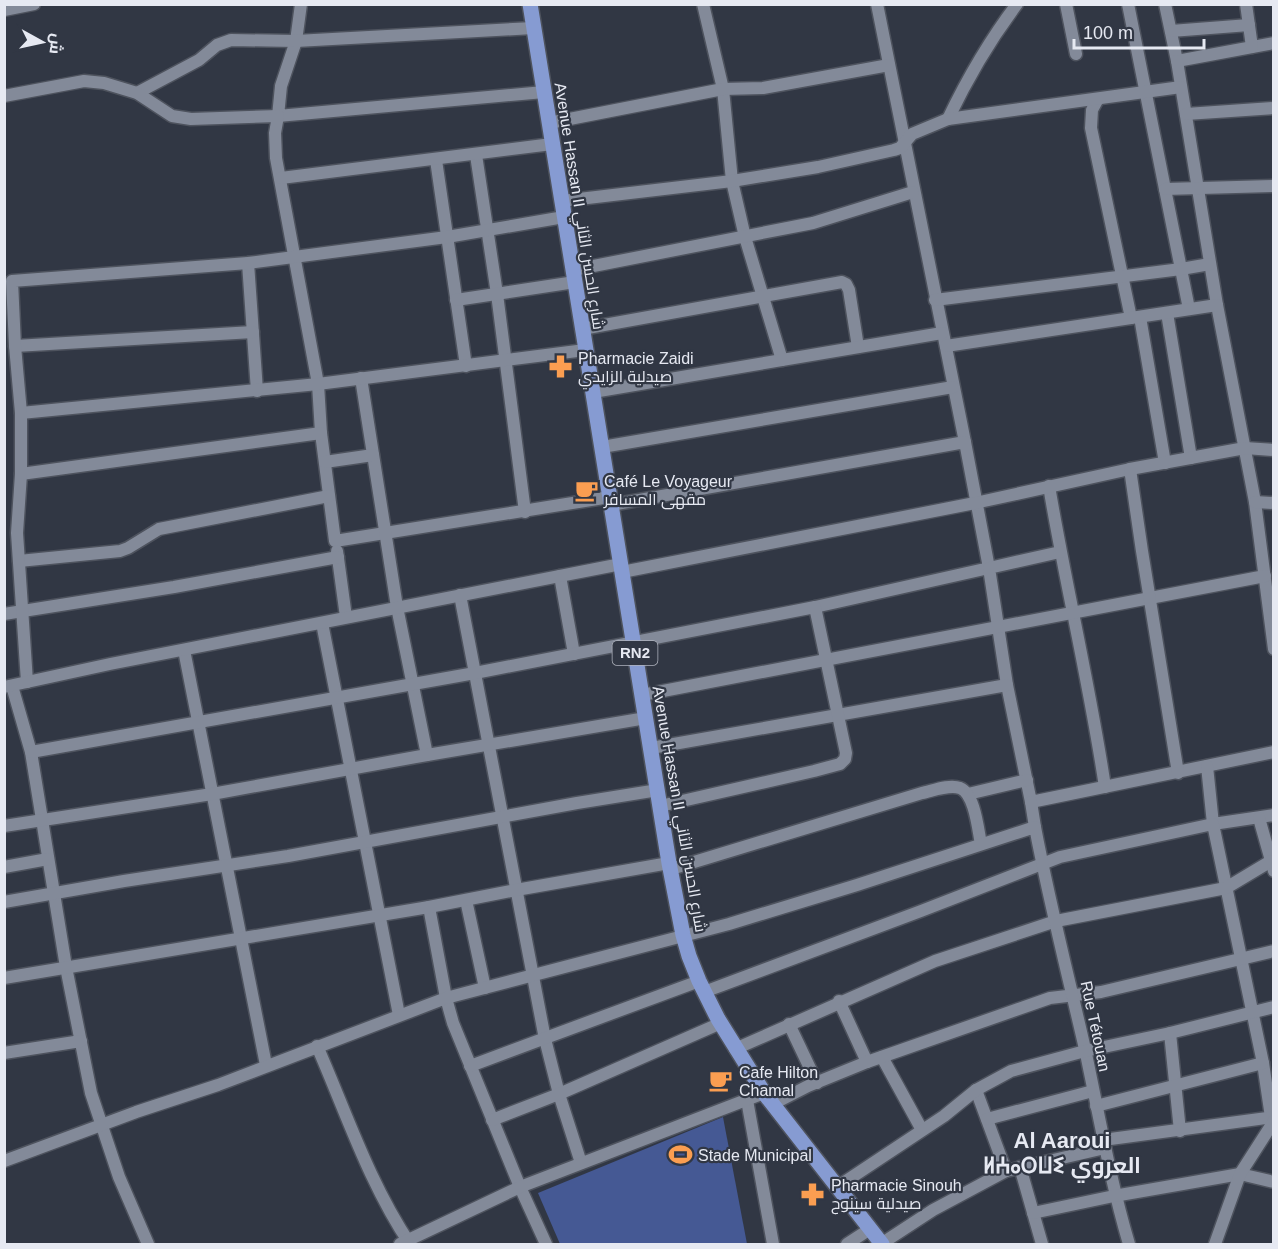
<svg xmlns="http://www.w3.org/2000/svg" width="1278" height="1249" viewBox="0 0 1278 1249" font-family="Arial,Cairo,'Noto Sans Tifinagh',sans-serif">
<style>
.green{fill:#455994}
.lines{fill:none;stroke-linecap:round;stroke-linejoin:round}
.minor-casing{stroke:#4e535e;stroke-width:15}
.major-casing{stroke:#4e535e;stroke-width:18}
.minor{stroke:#838a99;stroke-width:12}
.major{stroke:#869bd2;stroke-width:15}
.labels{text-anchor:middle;stroke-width:4.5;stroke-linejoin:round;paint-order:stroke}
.shield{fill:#313744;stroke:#b0b4be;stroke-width:1.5}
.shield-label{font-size:15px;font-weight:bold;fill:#e6e9f2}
.street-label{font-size:16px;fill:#e6e9f2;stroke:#313744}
.poi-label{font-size:16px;fill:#e6e9f2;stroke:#313744;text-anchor:start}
.district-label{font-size:22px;font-weight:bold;fill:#e6e9f2;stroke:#313744}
</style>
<rect width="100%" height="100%" fill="#313744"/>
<!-- green -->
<polygon class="green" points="723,1117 747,1244 560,1244 538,1193"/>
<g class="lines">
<defs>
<g id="minor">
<polyline points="301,4 296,41 281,86 278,116 544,92"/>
<polyline points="703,4 723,89 732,181 745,237 782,360"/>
<polyline points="877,4 965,442"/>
<polyline points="1066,4 1076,54"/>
<polyline points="1128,4 1189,309"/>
<polyline points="1165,4 1177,61 1274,43"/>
<polyline points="1246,4 1252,47"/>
<polyline points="4,10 34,4"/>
<polyline points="1171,31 1249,25"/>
<polyline points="1177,61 1217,305 1255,502 1274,649"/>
<polyline points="137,93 199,60 217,45 231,40 296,41 533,28"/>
<polyline points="4,96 84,81 104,83 137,93 172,116 191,119 278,116 275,133 276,158 318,384 321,433 335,541 610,497"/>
<polyline points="1098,99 1092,110 1091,128 1131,318"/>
<polyline points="1186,114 1274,108"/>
<path d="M948 119C968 77 989 41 1017 4"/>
<polyline points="549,123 723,89 763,88 889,65"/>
<polyline points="476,155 497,294 525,512"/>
<polyline points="436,160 466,366"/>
<polyline points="281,178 552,144"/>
<polyline points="1165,189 1274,186"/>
<polyline points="562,201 732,181 818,167 894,150 900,148 912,134 948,119 1181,87"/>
<polyline points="248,263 257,391"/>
<polyline points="573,270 813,223 913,192"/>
<polyline points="456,300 575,282"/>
<polyline points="935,300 1181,269 1210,264"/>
<polyline points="1167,313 1191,458"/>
<polyline points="1140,317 1165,463"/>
<polyline points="582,329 842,282 846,284 849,290 858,347"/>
<polyline points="15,346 253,332"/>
<polyline points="946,346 1217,305"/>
<polyline points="361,378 397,607 427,755"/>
<polyline points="593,392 942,333"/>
<polyline points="21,413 318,384 585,350"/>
<polyline points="602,447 953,387"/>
<polyline points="325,462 373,455"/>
<polyline points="21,474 321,433"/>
<path d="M1049 486C1066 587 1090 686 1105 787"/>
<polyline points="1255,502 1274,503"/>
<polyline points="611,505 965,442 989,568 815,607"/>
<polyline points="337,551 346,617"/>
<polyline points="1060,552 989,568 1007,685 1031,802 1274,752"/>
<polyline points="19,561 120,551 128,548 159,529 329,496"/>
<polyline points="622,572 975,503 1130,469"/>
<polyline points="560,576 574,654"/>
<polyline points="460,595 545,1039 559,1094 581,1163"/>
<polyline points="4,614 174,587 338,557"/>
<polyline points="322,623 399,1015"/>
<polyline points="184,650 266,1065"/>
<polyline points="27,682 17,533 21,474 21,413 15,346 12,281 248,263 447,237 564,217"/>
<polyline points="12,686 31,752 66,967 91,1093 119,1177 148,1244"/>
<polyline points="4,687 110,664 621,564"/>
<polyline points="642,695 1265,576"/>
<polyline points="651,748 1007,685"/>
<polyline points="31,752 475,673 815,607 846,753 845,759 840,764 814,771 660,806"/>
<polyline points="1207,766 1213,824 1274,815"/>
<polyline points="1178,773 1142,551 1130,469 1245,448 1274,450"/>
<polyline points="968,794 1027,780"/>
<polyline points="1031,802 1035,827"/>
<polyline points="1259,818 1274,871"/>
<polyline points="4,826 212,794 427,755 646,718"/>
<polyline points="4,867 48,859"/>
<path d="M671 869 922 793C932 791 949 784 960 788 975 794 978 830 981 844"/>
<polyline points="466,900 485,988"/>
<polyline points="4,902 124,881 288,856 577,803 658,790"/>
<polyline points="429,907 446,998 453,1023 520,1187 546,1244"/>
<polyline points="4,978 429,907 516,890 669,863"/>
<polyline points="704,992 921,911 1060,857 1213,824 1263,1063 1271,1117"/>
<polyline points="839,1001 867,1062"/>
<polyline points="789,1024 817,1083"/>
<polyline points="1170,1033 1180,1131"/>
<path d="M317 1046C346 1112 369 1183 410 1244"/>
<polyline points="735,1049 935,961 1056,921 1226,888 1271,861 1274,862"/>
<polyline points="4,1053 81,1041"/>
<polyline points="882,1057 922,1130"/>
<polyline points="470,1066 699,981"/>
<polyline points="976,1090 1006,1171"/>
<polyline points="747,1100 773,1244"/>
<polyline points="773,1104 808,1086 867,1062 1050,998 1101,992 1274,951"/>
<polyline points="1096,1106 1263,1063"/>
<polyline points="987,1119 1093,1091"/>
<polyline points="492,1120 559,1094 721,1023"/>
<polyline points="1103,1140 1274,1117"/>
<path d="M4 1161 136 1112 218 1085 446 998 729 924 857 885 1035 827C1049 901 1068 975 1085 1049 1099 1115 1110 1180 1129 1244"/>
<polyline points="1020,1167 1042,1244"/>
<polyline points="837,1187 944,1116 976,1090 1011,1071 1085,1051 1170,1033 1274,1007"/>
<polyline points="1033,1213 1114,1196 1240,1174 1274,1182"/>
<polyline points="400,1244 520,1187 764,1093"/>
<polyline points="847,1244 870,1229"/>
<polyline points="881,1244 933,1210 1006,1171 1105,1148"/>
<polyline points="1215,1244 1240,1174 1274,1121"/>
</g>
<polyline id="major" points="530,4 669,863 683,935 689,956 699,981 718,1019 764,1093 882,1244"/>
</defs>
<!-- minor casing -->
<use href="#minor" class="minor-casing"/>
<!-- major casing -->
<use href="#major" class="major-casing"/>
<!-- minor -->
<use href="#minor" class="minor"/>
<!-- major -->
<use href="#major" class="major"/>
</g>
<!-- icons -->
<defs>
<symbol id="pharmacy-bare" viewBox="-9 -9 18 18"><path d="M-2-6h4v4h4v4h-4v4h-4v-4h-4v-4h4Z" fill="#fb9e51" stroke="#313744" stroke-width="2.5" paint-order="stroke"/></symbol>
<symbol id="cafe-bare" viewBox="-9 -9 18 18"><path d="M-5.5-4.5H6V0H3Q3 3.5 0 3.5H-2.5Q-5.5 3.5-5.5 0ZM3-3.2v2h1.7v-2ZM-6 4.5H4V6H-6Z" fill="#fb9e51" stroke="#313744" stroke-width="2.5" paint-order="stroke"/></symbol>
<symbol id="stadium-bare" viewBox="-9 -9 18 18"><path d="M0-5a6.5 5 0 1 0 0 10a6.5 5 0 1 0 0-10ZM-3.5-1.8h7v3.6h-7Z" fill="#fb9e51" stroke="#313744" stroke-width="2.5" paint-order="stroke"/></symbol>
</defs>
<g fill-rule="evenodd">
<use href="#pharmacy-bare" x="544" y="350" width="33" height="33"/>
<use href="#cafe-bare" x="570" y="474" width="33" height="33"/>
<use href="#cafe-bare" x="704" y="1064" width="33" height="33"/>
<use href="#stadium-bare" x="664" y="1138" width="33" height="33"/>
<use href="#pharmacy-bare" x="796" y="1178" width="33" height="33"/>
</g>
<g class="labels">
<!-- shield labels -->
<rect class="shield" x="612.5" y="641" width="45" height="24" rx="4.5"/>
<g class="shield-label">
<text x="635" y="658">RN2</text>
</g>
<!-- street labels -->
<g class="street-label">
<text transform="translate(580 206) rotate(81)" y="6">Avenue Hassan II شارع الحسن الثاني</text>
<text transform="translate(680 809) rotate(80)" y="6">Avenue Hassan II شارع الحسن الثاني</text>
<text transform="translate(1096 1026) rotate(78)" y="6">Rue Tétouan</text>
</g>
<!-- poi labels -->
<g class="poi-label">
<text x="578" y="364">Pharmacie Zaidi<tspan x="578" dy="18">صيدلية الزايدي</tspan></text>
<text x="604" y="487">Café Le Voyageur<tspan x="604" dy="18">مقهى المسافر</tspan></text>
<text x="739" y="1078">Cafe Hilton<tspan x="739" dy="18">Chamal</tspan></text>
<text x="698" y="1161">Stade Municipal</text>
<text x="831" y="1191">Pharmacie Sinouh<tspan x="831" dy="18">صيدلية سينوح</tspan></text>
</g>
<!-- district labels -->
<g class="district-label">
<text x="1062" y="1148">Al Aaroui<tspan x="1062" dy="25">ⵍⵄⴰⵔⵡⵉ العروي</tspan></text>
</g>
</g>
<!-- border -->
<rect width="1278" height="1249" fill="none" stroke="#e6e9f2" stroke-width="12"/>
<!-- north arrow -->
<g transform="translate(42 42) rotate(98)" stroke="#313744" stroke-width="4.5" paint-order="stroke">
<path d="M0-4.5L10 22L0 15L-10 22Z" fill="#e6e9f2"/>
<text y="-9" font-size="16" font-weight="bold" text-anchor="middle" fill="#e6e9f2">ش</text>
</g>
<!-- scale -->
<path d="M1074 39v9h130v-9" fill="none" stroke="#e6e9f2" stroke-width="3"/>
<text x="1083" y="39" font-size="18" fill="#e6e9f2" stroke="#313744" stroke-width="4.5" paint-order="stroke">100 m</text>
</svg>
